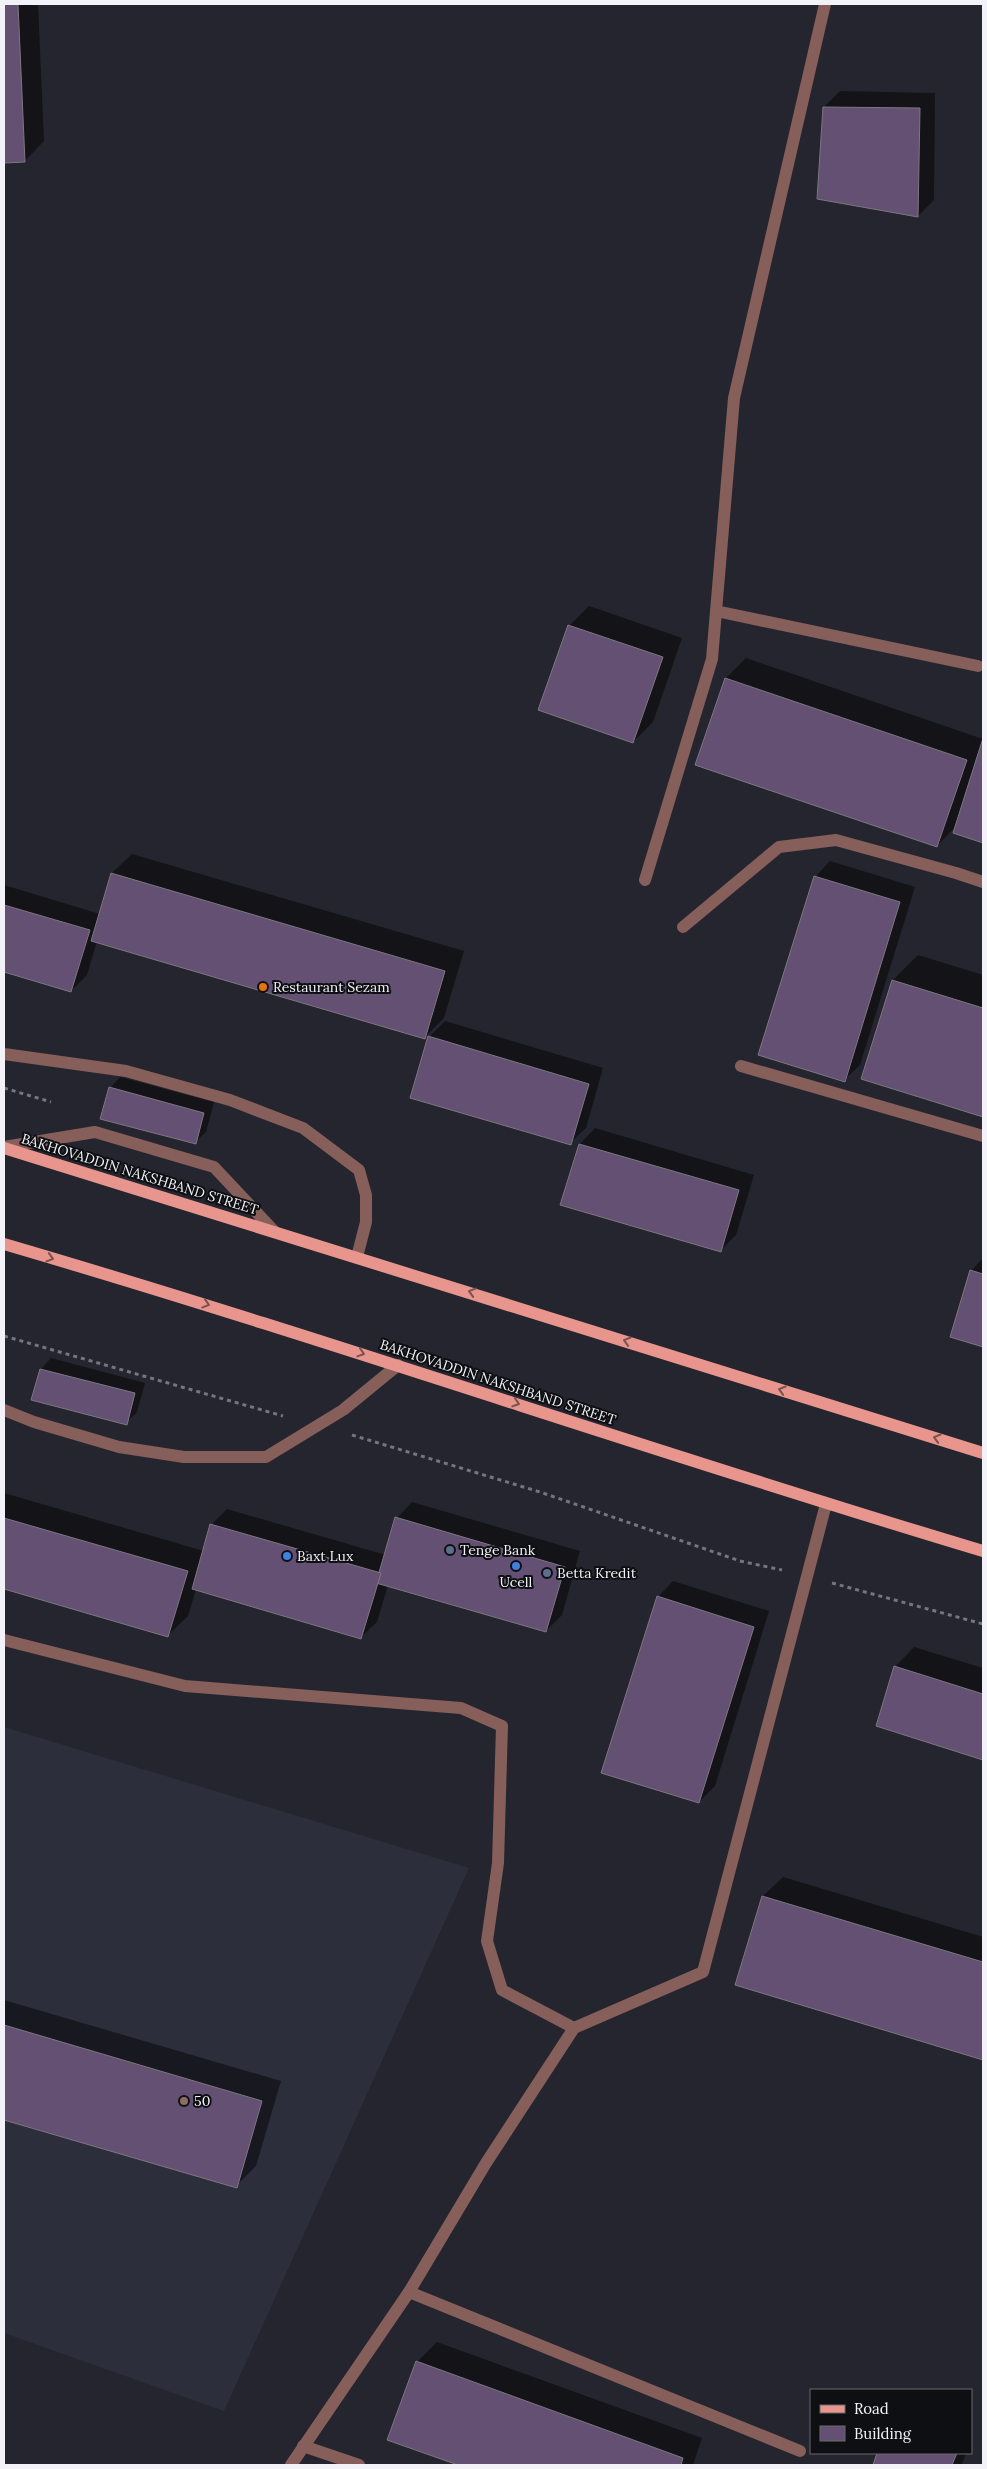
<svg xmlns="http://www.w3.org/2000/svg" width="987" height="2469" viewBox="0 0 987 2469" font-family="Lora,serif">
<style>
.built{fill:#2d2e3c}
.shadow{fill:#0007}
.building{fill:#645072;stroke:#7d7781}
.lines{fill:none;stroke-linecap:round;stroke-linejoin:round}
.path{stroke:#75767d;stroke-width:3;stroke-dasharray:4 4;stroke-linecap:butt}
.minor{stroke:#865e5a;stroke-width:12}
.major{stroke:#e7958d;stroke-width:12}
.oneway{stroke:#7a5250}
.food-dot{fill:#e8710a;stroke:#0e0f12;stroke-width:2}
.service-dot{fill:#5c6f8a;stroke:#0e0f12;stroke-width:2}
.shop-dot{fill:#3f7fe0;stroke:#0e0f12;stroke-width:2}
.education-dot{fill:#8d6e63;stroke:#0e0f12;stroke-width:2}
.labels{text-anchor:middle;stroke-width:4;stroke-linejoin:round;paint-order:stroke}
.poi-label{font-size:14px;fill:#f2f2f8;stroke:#0e0f12;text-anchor:start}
.street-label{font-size:14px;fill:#f2f2f8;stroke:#0e0f12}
</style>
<rect width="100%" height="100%" fill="#24252e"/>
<!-- built -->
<polygon class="built" points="4,1727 469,1868 224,2411 4,2333"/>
<!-- shadow -->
<g class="shadow">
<polygon points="4,4 38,4 44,141 25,161 4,162"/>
<polygon points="840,91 935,93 934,200 918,216 824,107"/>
<polygon points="589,606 682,638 653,722 633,742 569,626"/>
<polygon points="746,658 983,739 983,841 954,832 956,826 937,846 696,764 726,678"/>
<polygon points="132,854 464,951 444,1018 424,1038 97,941 87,975 71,991 4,971 4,885 100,914 112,873"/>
<polygon points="830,861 915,887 860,1065 844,1080 815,877"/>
<polygon points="918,955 983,975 983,1116 862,1078 893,980"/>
<polygon points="445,1021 603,1068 586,1128 570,1143 429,1037"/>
<polygon points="120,1077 214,1102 206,1132 195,1142 110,1088"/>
<polygon points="595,1128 754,1175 736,1235 720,1251 562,1204 580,1144"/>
<polygon points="983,1258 983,1345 951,1336 971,1271"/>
<polygon points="51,1358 145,1383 137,1412 126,1423 41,1369"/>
<polygon points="4,1493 204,1551 212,1524 227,1509 386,1555 397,1518 412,1502 580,1551 562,1615 546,1631 388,1585 377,1622 361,1637 196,1589 188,1616 168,1635 4,1588"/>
<polygon points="673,1581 769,1611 715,1786 699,1802 658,1597"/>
<polygon points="914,1647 983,1668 983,1759 877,1725 895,1667"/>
<polygon points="783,1877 983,1937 983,2059 737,1985 763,1896"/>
<polygon points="4,2000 281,2081 256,2166 236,2186 4,2119"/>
<polygon points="437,2342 702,2438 693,2465 462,2465 389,2439 417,2362"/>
<polygon points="878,2453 966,2453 962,2465 874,2465"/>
</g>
<!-- building -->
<g class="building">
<polygon points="4,4 18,4 25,162 4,163"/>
<polygon points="823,107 920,108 918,217 817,199"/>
<polygon points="568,625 663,657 633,743 538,710"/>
<polygon points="725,678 967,760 937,847 695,765"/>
<polygon points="983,738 983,843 953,833"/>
<polygon points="111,873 445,971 425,1039 91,941"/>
<polygon points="814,876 900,902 845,1082 758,1055"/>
<polygon points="4,905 90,930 71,992 4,972"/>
<polygon points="892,980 983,1008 983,1117 861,1079"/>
<polygon points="428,1036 589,1084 571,1145 410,1098"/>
<polygon points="109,1087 204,1113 196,1144 100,1119"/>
<polygon points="579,1144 739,1190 721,1252 560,1205"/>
<polygon points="970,1270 983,1274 983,1347 950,1337"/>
<polygon points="40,1369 135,1393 127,1425 31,1400"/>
<polygon points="395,1517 565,1567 546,1632 376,1583"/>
<polygon points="4,1518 188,1571 168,1637 4,1589"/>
<polygon points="210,1524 381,1573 361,1639 192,1589"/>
<polygon points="657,1596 754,1627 699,1803 601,1773"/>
<polygon points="894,1666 983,1694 983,1760 876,1726"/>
<polygon points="762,1896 983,1962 983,2060 735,1985"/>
<polygon points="4,2025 262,2101 237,2188 4,2120"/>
<polygon points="416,2361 683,2458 681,2465 458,2465 387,2440"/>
<polygon points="877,2453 957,2453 952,2465 873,2465"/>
</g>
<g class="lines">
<!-- path -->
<g class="path">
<polyline points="4,1088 51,1102"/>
<polyline points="4,1336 283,1416"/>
<polyline points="352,1435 540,1492 740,1561 782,1570"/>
<polyline points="832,1583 983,1624"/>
</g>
<!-- minor -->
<g class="minor">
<polyline points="716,611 978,666"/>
<polyline points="645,880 712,659 734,398 825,4"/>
<polyline points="683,927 779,847 836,840 956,873 983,882"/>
<polyline points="4,1054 126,1071 230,1100 303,1128 359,1170 366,1195 366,1222 357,1257"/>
<polyline points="741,1066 983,1136"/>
<polyline points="4,1147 95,1132 214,1167 274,1231"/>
<polyline points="4,1410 34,1422 119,1447 184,1457 266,1457 343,1410 398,1365"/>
<polyline points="4,1640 185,1686 461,1708 502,1726 498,1863 487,1941 502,1990 574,2028"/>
<polyline points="409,2292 800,2451"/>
<polyline points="303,2446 359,2465"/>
<polyline points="291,2465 409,2292 486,2163 574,2028 703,1972 826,1504"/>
</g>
<!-- major -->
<g class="major">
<polyline points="4,1148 983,1453"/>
<path d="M4 1244C332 1340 655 1453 983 1551"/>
</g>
</g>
<!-- one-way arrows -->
<defs><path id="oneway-chevron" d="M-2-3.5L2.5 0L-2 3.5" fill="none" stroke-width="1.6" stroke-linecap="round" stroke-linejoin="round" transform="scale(1.25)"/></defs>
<g class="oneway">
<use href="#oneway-chevron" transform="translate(50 1258) rotate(17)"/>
<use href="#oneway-chevron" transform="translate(472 1292) rotate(-163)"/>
<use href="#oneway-chevron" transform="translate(206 1304) rotate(17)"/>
<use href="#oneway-chevron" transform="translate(627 1341) rotate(-163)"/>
<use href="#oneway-chevron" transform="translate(361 1353) rotate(18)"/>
<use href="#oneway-chevron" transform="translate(782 1390) rotate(-163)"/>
<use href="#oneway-chevron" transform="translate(516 1403) rotate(18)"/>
<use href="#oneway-chevron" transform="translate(937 1438) rotate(-163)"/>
</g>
<!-- markers -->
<circle class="food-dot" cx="263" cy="987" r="5"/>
<g class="service-dot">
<circle cx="450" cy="1550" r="5"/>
<circle cx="547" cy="1573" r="5"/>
</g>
<g class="shop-dot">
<circle cx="287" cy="1556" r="5"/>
<circle cx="516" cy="1566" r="5"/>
</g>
<circle class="education-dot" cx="184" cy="2101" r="5"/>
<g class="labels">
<!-- poi labels -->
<g class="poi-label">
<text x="273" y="992">Restaurant Sezam</text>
<text x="460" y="1555">Tenge Bank</text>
<text x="297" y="1561">Baxt Lux</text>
<text x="557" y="1578">Betta Kredit</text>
<text x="516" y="1587" text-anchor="middle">Ucell</text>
<text x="194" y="2106">50</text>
</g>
<!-- street labels -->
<g class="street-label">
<text transform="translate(140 1174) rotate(17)" y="5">BAKHOVADDIN NAKSHBAND STREET</text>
<text transform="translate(498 1382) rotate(18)" y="5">BAKHOVADDIN NAKSHBAND STREET</text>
</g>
</g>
<!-- border -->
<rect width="987" height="2469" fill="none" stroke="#f2f2f8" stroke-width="10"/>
<!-- legend -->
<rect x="810" y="2389" width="162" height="65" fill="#0e0f12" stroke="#696a6e"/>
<rect x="820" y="2405" width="25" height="8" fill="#e7958d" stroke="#696a6e"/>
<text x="854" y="2414" font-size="15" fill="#f2f2f8">Road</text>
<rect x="820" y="2426" width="25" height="15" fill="#645072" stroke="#696a6e"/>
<text x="854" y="2439" font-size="15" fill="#f2f2f8">Building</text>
</svg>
